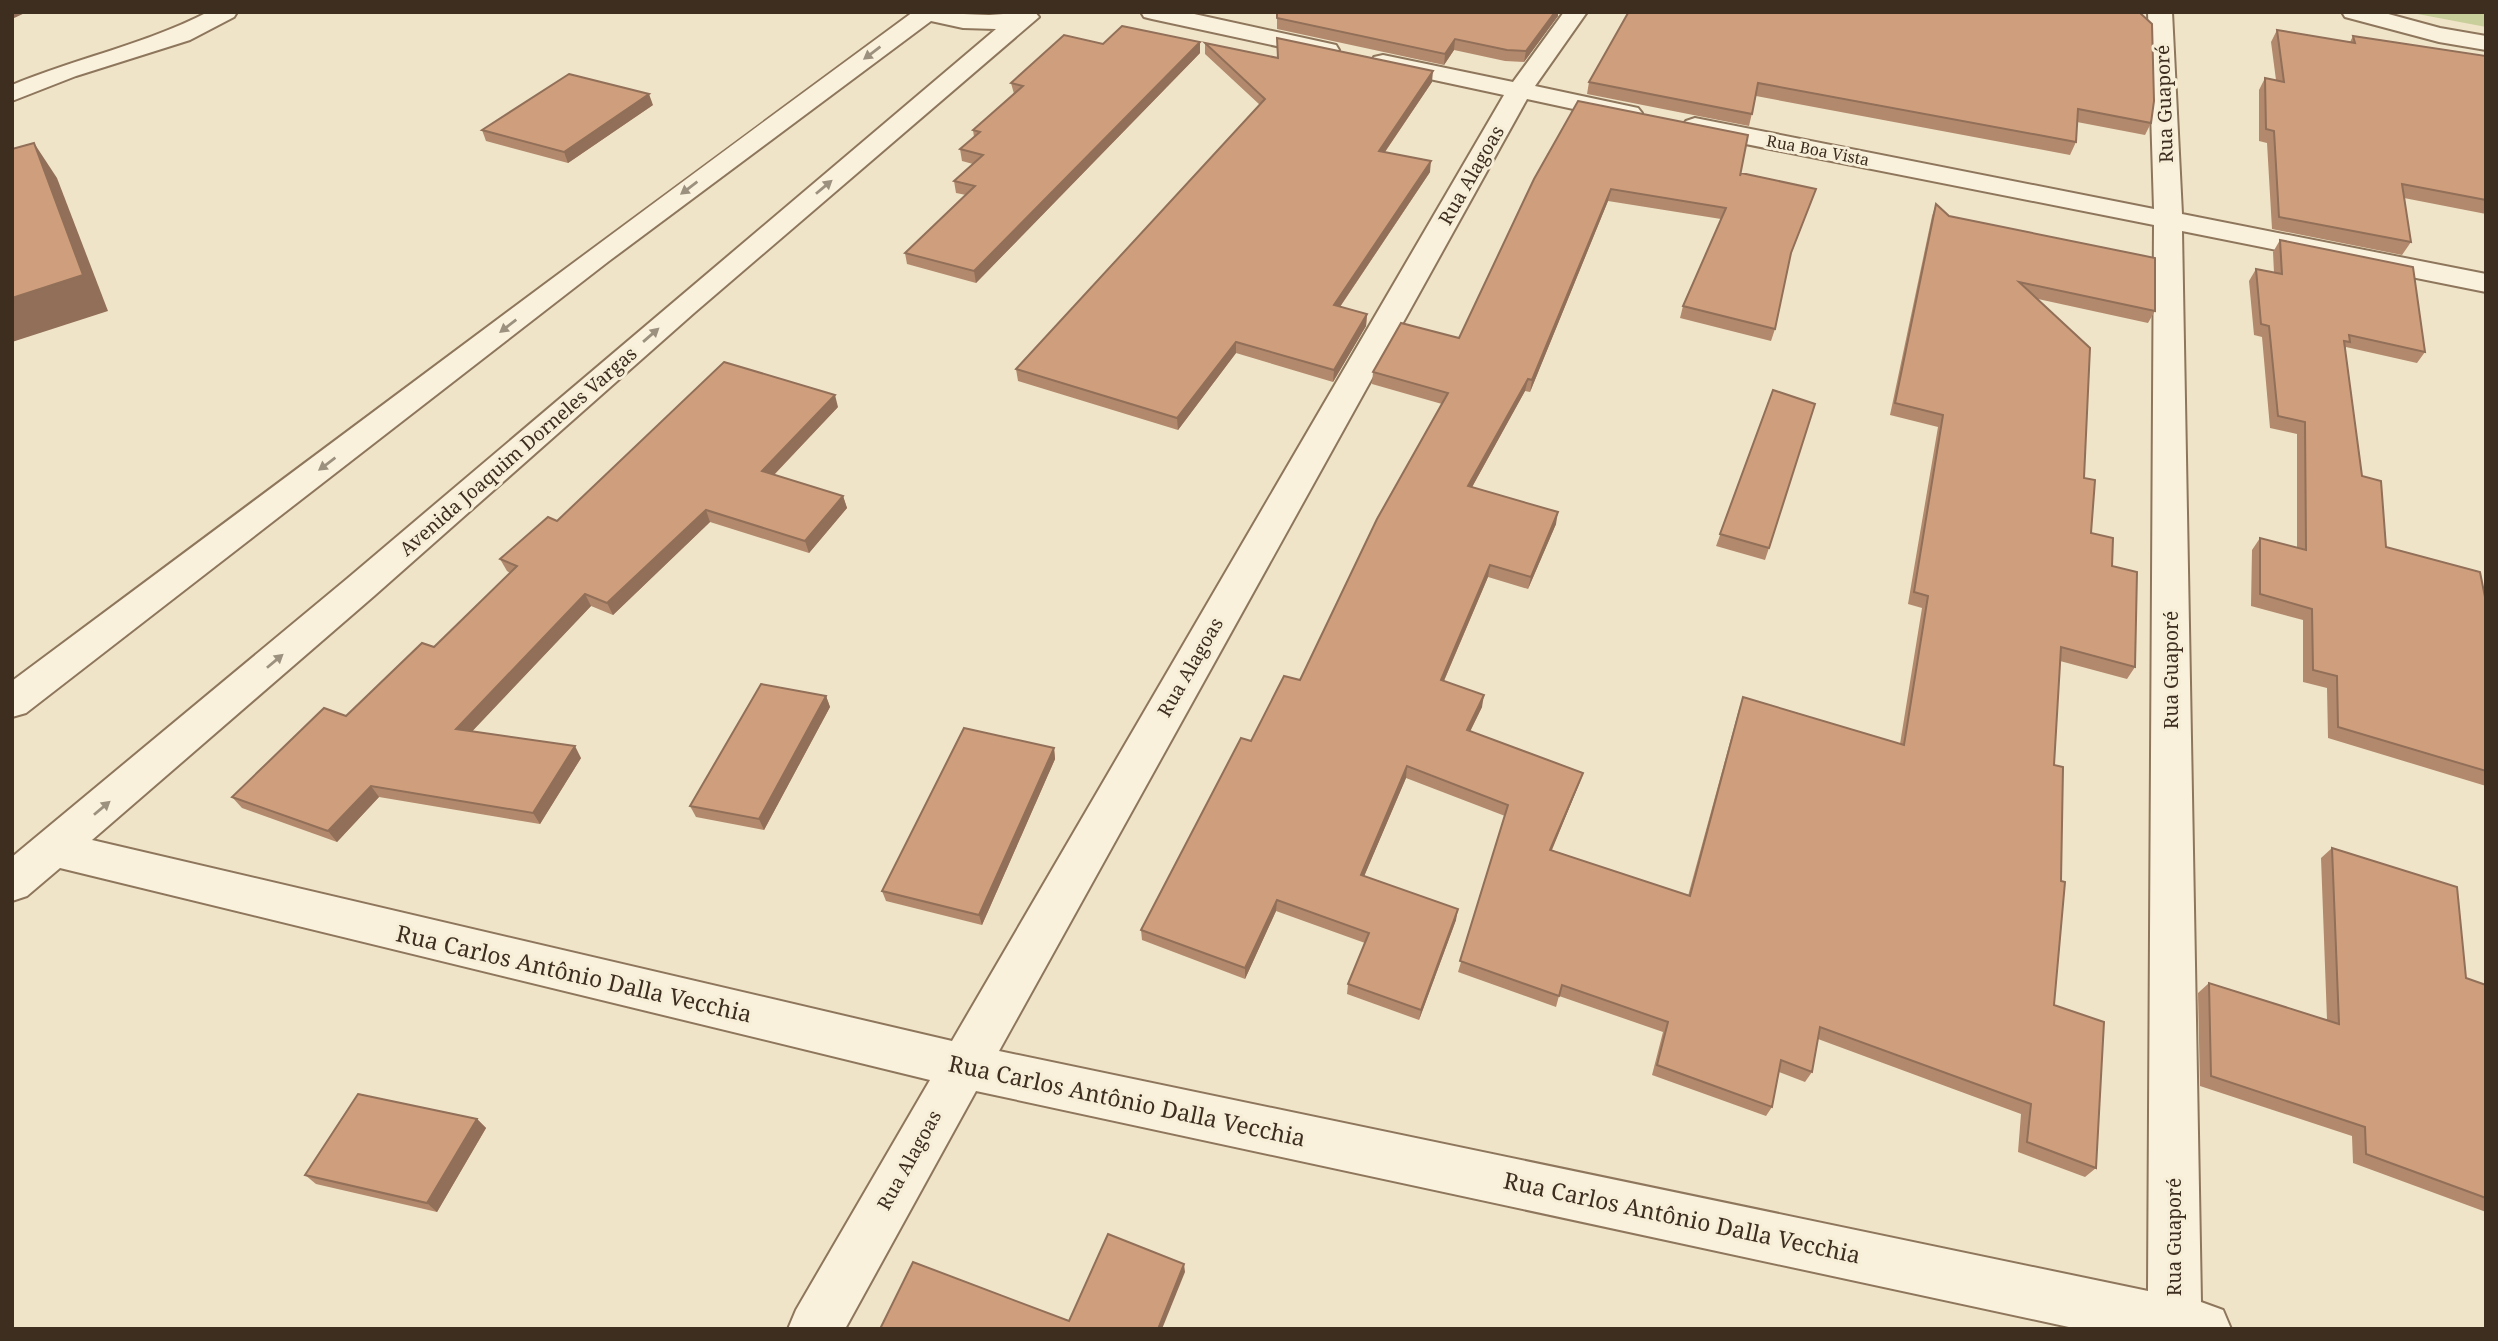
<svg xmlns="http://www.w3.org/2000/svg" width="2498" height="1341" viewBox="0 0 2498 1341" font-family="'Noto Serif',serif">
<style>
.green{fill:#c9cf9b}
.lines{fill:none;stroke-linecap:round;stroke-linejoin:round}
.minor-casing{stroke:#8d765c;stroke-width:4}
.minor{fill:#faf1dc;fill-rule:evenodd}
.wall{fill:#b2896c}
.shaded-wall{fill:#916f58}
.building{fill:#cf9f7d;stroke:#916f58;stroke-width:2}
.oneway{fill:#9c907e}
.labels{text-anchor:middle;stroke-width:6;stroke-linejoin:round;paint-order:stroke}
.far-street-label{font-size:16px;fill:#3d2e20;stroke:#f7eed8}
.street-label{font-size:19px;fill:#3d2e20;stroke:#f7eed8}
.near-street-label{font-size:23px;fill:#3d2e20;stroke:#f7eed8}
</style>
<rect width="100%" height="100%" fill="#f0e4c8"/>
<!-- green -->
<polygon class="green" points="2407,12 2486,12 2486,27"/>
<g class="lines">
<defs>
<g id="minor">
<path d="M208 12H237L234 17 190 40 76 76 12 101V85C77 58 146 44 208 12Z"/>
<path d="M913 12 989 15 1035 12 1039 17 694 313 374 596 92 840 952 1041 1504 95 1383 69 1374 67 1371 62 1374 57 1383 55 1513 82 1564 12H1587L1535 86 1638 108 1642 113 1638 118 1629 121 1527 99 999 1051 2148 1291 2154 225 1695 134 1686 131 1682 126 1686 121 1695 118 2154 209 2148 12H2172L2182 214 2486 274V292L2182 231 2201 1302 2223 1310 2231 1329H2078L976 1091 845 1329H788L796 1310 930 1080 60 868 27 896 12 901V857L348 578 996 29 963 28 931 21 609 261 26 713 12 717V681C313 458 611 233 913 12Z"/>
<polygon points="1141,12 1185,12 1327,43 1336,45 1339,50 1336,55 1327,57 1152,19 1144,17"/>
<polygon points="2342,12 2381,12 2440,28 2486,36 2486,50 2439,42 2345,17"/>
</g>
</defs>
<!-- minor casing -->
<use href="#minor" class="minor-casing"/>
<!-- minor -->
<use href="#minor" class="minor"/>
</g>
<!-- wall -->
<g class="wall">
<polygon points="1277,12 1558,16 1524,62 1505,61 1454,50 1444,65 1277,29"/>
<polygon points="1628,13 2151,123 2145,135 2077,122 2076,142 2070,155 1756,96 1749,126 1587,94 1589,82"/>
<polygon points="2277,30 2350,42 2353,36 2486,56 2486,214 2404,198 2411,242 2402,255 2272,229 2267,143 2259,141 2259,90 2265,78 2276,80 2271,42"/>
<polygon points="1200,42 1200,53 976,283 907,264 905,253 966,195 956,193 954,181 973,164 962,161 960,149 974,137 973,130 1014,94 1011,83 1103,44"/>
<polygon points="1205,43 1277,58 1432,82 1385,152 1430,172 1340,307 1367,314 1366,326 1333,382 1236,353 1178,430 1018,381 1016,369 1260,105 1205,54"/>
<polygon points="653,105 568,163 486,141 482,130"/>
<polygon points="1740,176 1816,189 1790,257 1775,329 1771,341 1680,318 1683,306 1721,219 1608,201 1530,392 1525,391 1472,487 1556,524 1528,589 1488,577 1444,681 1482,707 1470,731 1583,773 1579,784 1552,850 1688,896 1739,709 1743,697 1900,744 1922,608 1908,604 1938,427 1890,415 1932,216 1936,204 1949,216 2155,311 2148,323 2038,299 2084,478 2091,533 2112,566 2135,667 2127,679 2060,661 2054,765 2054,1005 2096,1168 2085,1177 2018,1152 2021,1114 1818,1039 1812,1072 1805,1082 1779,1072 1772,1107 1766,1116 1652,1075 1663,1032 1559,996 1556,1007 1458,972 1505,816 1406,778 1364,876 1456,920 1419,1020 1347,994 1348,984 1365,943 1276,911 1245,979 1142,940 1141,930 1251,741 1300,680 1442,404 1372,384 1373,372 1459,338 1534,179"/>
<polygon points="2280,240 2425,352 2417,363 2346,347 2345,349 2362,476 2386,547 2486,602 2486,786 2328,738 2327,688 2303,682 2303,620 2251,606 2252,550 2260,538 2297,548 2297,434 2270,428 2262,337 2254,335 2249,281 2256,269 2274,273 2273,252"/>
<polygon points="1773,390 1769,548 1765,560 1716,546"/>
<polygon points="838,407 774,475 843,496 847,508 809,553 710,522 613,615 591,606 472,731 581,758 540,824 379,797 337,842 242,808 232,797 346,716 434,647 510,573 507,571 500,559 557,521"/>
<polygon points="826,696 830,707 764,830 696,817 690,806"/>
<polygon points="1054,748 1055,759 982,925 886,901 882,891"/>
<polygon points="2332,848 2466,978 2486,985 2486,1212 2353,1163 2352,1136 2200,1086 2198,993 2209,983 2327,1020 2321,858"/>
<polygon points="477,1119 486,1128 437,1212 316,1184 305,1175"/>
</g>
<!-- shaded-wall -->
<g class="shaded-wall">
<polygon points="12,12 27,12 12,19"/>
<polygon points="1555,12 1558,12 1558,16 1524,62 1526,51"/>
<polygon points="1455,39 1454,50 1444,65 1445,54"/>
<polygon points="1200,42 1200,53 976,283 974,271"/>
<polygon points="1433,71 1432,82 1378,162 1379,151"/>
<polygon points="649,94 653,105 568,163 564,152"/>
<polygon points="34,143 57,178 108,311 12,342 12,298"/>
<polygon points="1431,161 1430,172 1333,317 1334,305"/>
<polygon points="1611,189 1608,201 1530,392 1532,380"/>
<polygon points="1367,314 1366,326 1333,382 1334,370"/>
<polygon points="1236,342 1236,353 1178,430 1177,418"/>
<polygon points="1528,379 1525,391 1466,498 1468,486"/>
<polygon points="835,395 838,407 766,483 762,471"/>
<polygon points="843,496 847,508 809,553 805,541"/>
<polygon points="706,510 710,522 613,615 607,603"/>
<polygon points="1558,512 1556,524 1528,589 1531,577"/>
<polygon points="1490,565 1488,577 1439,692 1441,680"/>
<polygon points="585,594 591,606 464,740 456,729"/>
<polygon points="1484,695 1482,707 1465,742 1467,730"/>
<polygon points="826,696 830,707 764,830 759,819"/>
<polygon points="575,746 581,758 540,824 533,813"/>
<polygon points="1054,748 1055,759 982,925 979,915"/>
<polygon points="1407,766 1406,778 1360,886 1361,875"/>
<polygon points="1583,773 1579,784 1547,861 1550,850"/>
<polygon points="371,786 379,797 337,842 328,831"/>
<polygon points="1277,900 1276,911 1245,979 1245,968"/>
<polygon points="1458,909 1456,920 1419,1020 1421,1010"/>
<polygon points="477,1119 486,1128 437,1212 427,1203"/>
<polygon points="1184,1264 1185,1272 1162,1329 1158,1329"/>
</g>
<!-- building -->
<g class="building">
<polygon points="1277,12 1555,12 1526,51 1507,50 1455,39 1445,54 1277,18"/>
<polygon points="1630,12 2139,12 2152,24 2154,101 2151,123 2078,109 2076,142 1758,83 1752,114 1589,82 1628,13"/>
<polygon points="1122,26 1200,42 974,271 905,253 975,186 954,181 983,155 960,149 980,132 973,130 1023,86 1011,83 1064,35 1103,44"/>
<polygon points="2277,30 2355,43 2353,36 2486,56 2486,200 2402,184 2411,242 2279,217 2274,131 2266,129 2265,78 2284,82"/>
<polygon points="1277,38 1433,71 1379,151 1431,161 1334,305 1367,314 1334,370 1236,342 1177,418 1016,369 1265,99 1205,43 1278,58"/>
<polygon points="569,74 649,94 564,152 482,130"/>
<polygon points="1578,101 1748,135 1740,176 1741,173 1816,189 1791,253 1775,329 1683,306 1726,208 1611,189 1532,380 1528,379 1468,486 1558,512 1531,577 1490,565 1441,680 1484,695 1467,730 1583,773 1550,850 1690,896 1743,697 1904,745 1928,596 1914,592 1943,415 1895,403 1936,204 1949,216 2155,258 2155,311 2019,282 2090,348 2084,478 2095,480 2091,533 2113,538 2112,566 2137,572 2135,667 2061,647 2054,765 2063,767 2061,881 2065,882 2054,1005 2104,1022 2096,1168 2027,1142 2031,1104 1820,1027 1812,1072 1781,1060 1772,1107 1657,1065 1668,1022 1562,985 1559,996 1460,961 1508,805 1407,766 1361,875 1458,909 1421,1010 1348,984 1369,933 1277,900 1245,968 1141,930 1241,738 1251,741 1284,676 1300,680 1377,519 1448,393 1373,372 1401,323 1459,338 1534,179"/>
<polygon points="34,143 83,275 12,298 12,149"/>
<polygon points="2280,240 2413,267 2425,352 2349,335 2350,342 2344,341 2362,476 2381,481 2386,547 2480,572 2486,602 2486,771 2338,727 2337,676 2313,670 2312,609 2260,594 2260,538 2306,550 2305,422 2278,416 2269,326 2261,324 2256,269 2282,274"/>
<polygon points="724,362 835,395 762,471 843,496 805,541 706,510 607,603 585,594 456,729 575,746 533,813 371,786 328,831 232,797 324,708 346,716 422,643 434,647 517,566 500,559 548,517 557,521"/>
<polygon points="1773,390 1815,404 1769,548 1720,534"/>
<polygon points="761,684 826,696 759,819 690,806"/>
<polygon points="964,728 1054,748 979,915 882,891"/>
<polygon points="2332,848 2457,887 2466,978 2486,985 2486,1198 2366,1154 2365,1127 2211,1076 2209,983 2339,1024"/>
<polygon points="358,1094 477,1119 427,1203 305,1175"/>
<polygon points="1108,1234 1184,1264 1158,1329 880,1329 913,1262 1069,1321"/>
</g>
<!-- one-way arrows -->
<defs><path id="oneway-solid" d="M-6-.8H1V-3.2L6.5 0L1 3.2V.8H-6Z" transform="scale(1.75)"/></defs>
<g class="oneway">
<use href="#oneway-solid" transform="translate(872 53) rotate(143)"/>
<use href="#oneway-solid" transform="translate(824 187) rotate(-40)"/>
<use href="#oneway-solid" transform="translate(689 188) rotate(143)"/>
<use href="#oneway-solid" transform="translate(508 326) rotate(142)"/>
<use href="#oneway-solid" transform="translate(651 335) rotate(-41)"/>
<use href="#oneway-solid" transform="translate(327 464) rotate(143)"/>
<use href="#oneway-solid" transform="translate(275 661) rotate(-40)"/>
<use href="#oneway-solid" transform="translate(102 808) rotate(-40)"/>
</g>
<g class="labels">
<!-- far-street labels -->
<g class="far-street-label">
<text transform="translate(1818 150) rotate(11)" y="6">Rua Boa Vista</text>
</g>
<!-- street labels -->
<g class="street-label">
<text transform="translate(2164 104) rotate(-92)" y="7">Rua Guaporé</text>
<text transform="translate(1471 175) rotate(-60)" y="7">Rua Alagoas</text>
<text transform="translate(518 451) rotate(-41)" y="7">Avenida Joaquim Dorneles Vargas</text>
<text transform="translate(1190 667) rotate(-60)" y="7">Rua Alagoas</text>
<text transform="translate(2171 670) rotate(-90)" y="7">Rua Guaporé</text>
<text transform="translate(909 1160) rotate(-61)" y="7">Rua Alagoas</text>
<text transform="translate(2174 1237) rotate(-90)" y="7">Rua Guaporé</text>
</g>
<!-- near-street labels -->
<g class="near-street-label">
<text transform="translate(574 974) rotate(13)" y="8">Rua Carlos Antônio Dalla Vecchia</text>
<text transform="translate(1127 1101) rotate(12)" y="8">Rua Carlos Antônio Dalla Vecchia</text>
<text transform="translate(1682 1218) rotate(12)" y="8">Rua Carlos Antônio Dalla Vecchia</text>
</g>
</g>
<!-- border -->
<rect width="2498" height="1341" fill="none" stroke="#3d2e20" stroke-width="28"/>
</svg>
